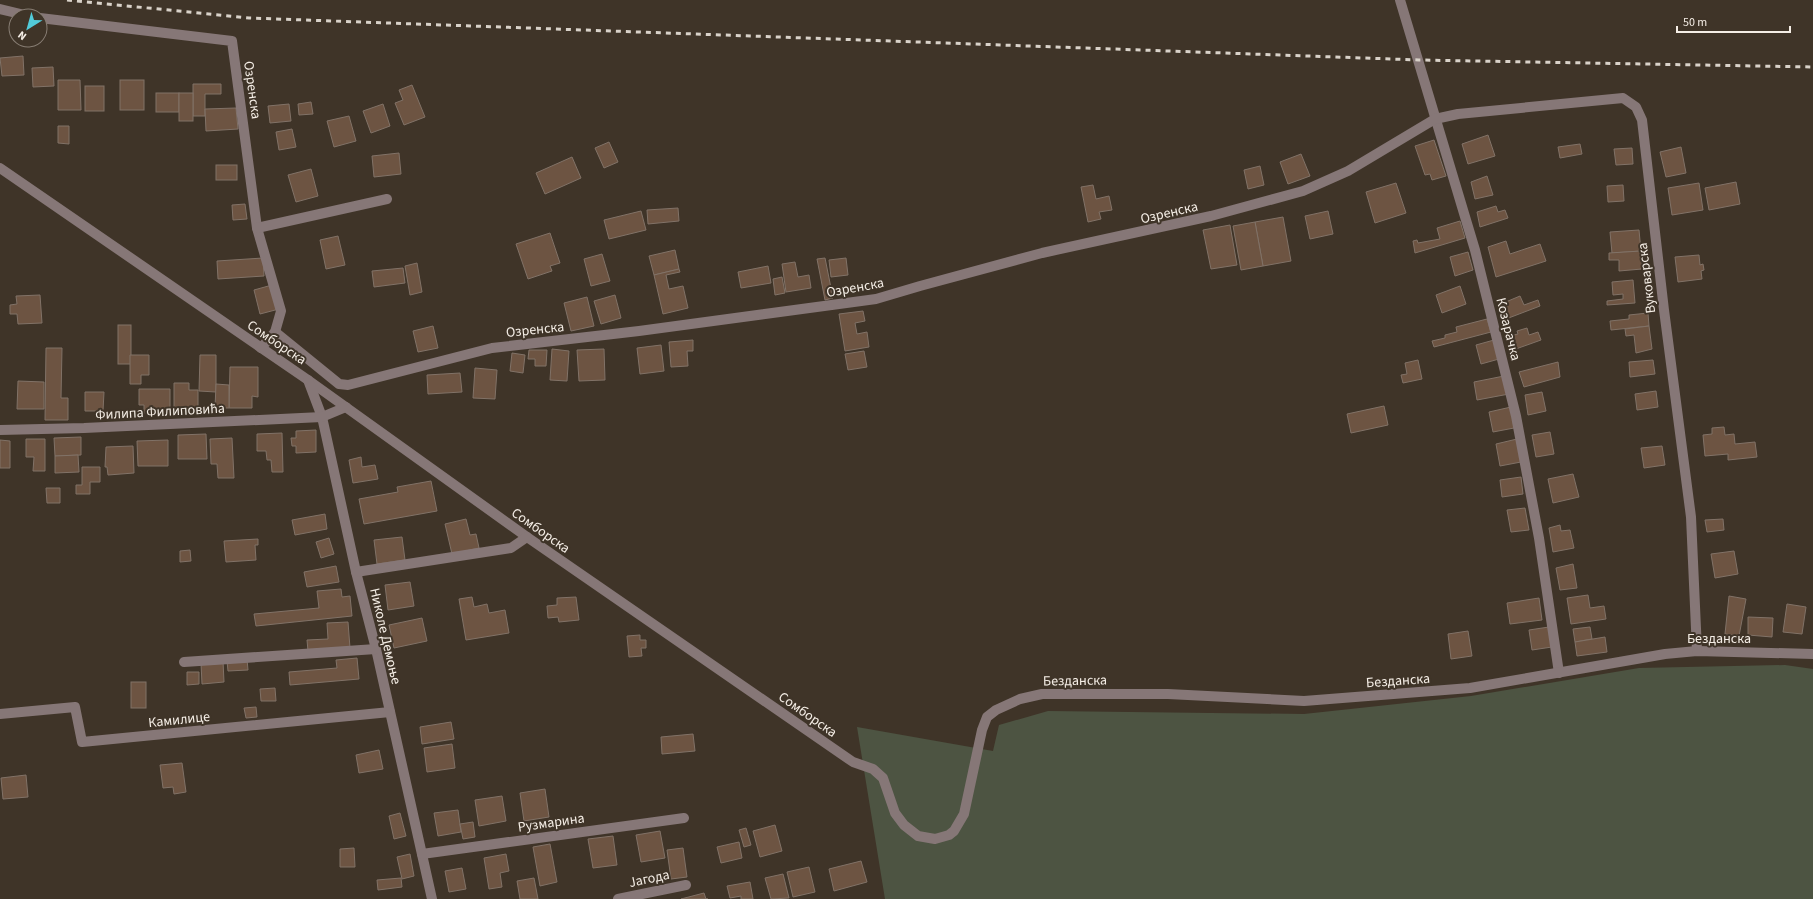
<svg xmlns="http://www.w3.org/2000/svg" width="1813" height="899" viewBox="0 0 1813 899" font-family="'Source Sans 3',sans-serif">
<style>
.green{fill:#4d5442}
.building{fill:#6d5442;stroke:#817267}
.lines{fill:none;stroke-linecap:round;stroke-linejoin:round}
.minor{stroke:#867777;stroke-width:10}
.rail{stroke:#d9d2c9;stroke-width:3;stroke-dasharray:5 5;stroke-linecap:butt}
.labels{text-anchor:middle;stroke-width:4;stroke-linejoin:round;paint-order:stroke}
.street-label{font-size:14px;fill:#f5eee6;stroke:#3f3428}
</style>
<rect width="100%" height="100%" fill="#3f3428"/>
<!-- green -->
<polygon class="green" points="1785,665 1813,669 1813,899 885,899 857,727 993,751 999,725 1048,711 1304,714 1471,696 1639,668"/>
<!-- building -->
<g class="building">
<polygon points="23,56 24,75 2,76 0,58"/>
<polygon points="53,67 54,86 33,87 32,68"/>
<polygon points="58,80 80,80 81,110 58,110"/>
<rect x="120" y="80" width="24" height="30"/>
<polygon points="193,84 221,84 221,94 205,94 205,116 193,116"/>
<polygon points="412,85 425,117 404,125 395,103 403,100 399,90"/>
<rect x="85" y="86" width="19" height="25"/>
<rect x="156" y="93" width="23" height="19"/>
<rect x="179" y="93" width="14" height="28"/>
<polygon points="311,102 313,114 299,115 298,104"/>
<polygon points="289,104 291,121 270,123 268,106"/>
<polygon points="383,104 390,126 371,133 363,111"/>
<polygon points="236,108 238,129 206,131 205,109"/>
<polygon points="349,116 356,141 334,147 327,121"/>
<polygon points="58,126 69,126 69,144 58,143"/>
<polygon points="292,129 296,147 279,150 276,132"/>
<polygon points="1488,135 1495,156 1468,164 1462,144"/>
<polygon points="1434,140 1446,176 1432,180 1430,174 1425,175 1415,146"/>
<polygon points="609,142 618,162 604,168 595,148"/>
<polygon points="1580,144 1582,154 1560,158 1558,147"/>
<polygon points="1681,147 1686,173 1666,177 1660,152"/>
<polygon points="1632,148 1633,164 1616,165 1614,149"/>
<polygon points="399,153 401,174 374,177 372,156"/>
<polygon points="1301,154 1310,176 1288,184 1280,162"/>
<polygon points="572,157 581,178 545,194 536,173"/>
<rect x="216" y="165" width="21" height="15"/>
<polygon points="1260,166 1264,185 1248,189 1244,170"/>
<polygon points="311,169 318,196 296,202 288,175"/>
<polygon points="1487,176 1493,195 1475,199 1471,182"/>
<polygon points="1736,182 1740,204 1709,210 1705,188"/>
<polygon points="1396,183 1406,213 1375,223 1366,192"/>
<polygon points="1699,183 1703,210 1672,215 1668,188"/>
<polygon points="1093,185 1096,199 1109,196 1112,210 1099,212 1101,219 1088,222 1081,187"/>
<polygon points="1623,185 1624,201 1608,202 1607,186"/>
<polygon points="245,204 247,219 233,220 232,205"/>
<polygon points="1496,206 1498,212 1505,210 1508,218 1480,227 1477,212"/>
<polygon points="678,208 679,221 648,224 647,210"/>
<polygon points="641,211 646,230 609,239 604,220"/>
<polygon points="1328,211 1333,234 1310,239 1305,216"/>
<polygon points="1283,217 1291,261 1263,266 1255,222"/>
<polygon points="1460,221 1465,238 1415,253 1413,241 1417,240 1418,243 1440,239 1437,228"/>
<polygon points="1255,222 1263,266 1241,270 1233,226"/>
<polygon points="1230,225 1237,265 1211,269 1203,230"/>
<polygon points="1639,230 1641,251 1612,253 1610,232"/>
<polygon points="550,233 560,263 550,266 552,271 528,279 516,244"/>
<polygon points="338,236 345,265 326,269 320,240"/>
<polygon points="1506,241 1510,254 1540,244 1546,261 1496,277 1488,247"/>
<polygon points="675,250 679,269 654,275 649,256"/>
<polygon points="1641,251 1642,269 1619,271 1619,260 1609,260 1609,253"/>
<polygon points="1468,252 1473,270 1455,276 1450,257"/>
<polygon points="602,254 610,281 591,286 584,259"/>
<polygon points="1699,255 1700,265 1703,264 1704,270 1701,271 1702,279 1678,282 1675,257"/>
<polygon points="263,258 264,276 218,279 217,261"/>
<polygon points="825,258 833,298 825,300 817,259"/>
<polygon points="846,258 848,275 831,277 829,260"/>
<polygon points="795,262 798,277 809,275 811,288 786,292 782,264"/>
<polygon points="417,263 422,292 410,295 405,266"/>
<polygon points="768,266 771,283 741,288 738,272"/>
<polygon points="403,268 405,283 374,287 372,271"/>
<polygon points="679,269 680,272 666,275 669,289 683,286 688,308 663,314 654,275"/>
<polygon points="782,277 785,293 775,295 773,279"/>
<polygon points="1633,280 1635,303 1607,305 1607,301 1623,299 1623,294 1613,295 1612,282"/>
<polygon points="272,285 279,309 260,314 254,290"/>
<polygon points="1460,286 1466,304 1442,313 1436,295"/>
<polygon points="40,295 42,323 18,324 17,314 10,314 10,305 17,304 16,296"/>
<polygon points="615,295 621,318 601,324 594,301"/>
<polygon points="1520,296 1524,305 1538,300 1540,306 1506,319 1501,304"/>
<polygon points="587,297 594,326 571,331 564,303"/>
<polygon points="863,311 865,321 855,323 857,334 867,332 869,347 845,351 839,314"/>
<polygon points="1648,313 1649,326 1611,330 1610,321 1629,319 1629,315"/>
<polygon points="1487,319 1491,332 1434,347 1432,341 1445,338 1445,335 1457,332 1456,327"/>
<rect x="118" y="325" width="13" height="39"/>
<polygon points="433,326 438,348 418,352 413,331"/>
<polygon points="1649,326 1652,349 1636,353 1634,335 1626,336 1625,329"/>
<polygon points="1527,328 1529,335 1538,332 1541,340 1513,350 1510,336 1518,334 1517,331"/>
<polygon points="693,340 693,351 687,351 688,366 671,367 669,342"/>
<polygon points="1494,340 1499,359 1481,364 1476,345"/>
<polygon points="661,345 664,371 640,374 637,348"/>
<polygon points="46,348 62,348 61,398 68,398 68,420 45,420"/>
<polygon points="552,349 569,351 567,381 550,380"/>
<polygon points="604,349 605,380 579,381 577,350"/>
<polygon points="529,350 547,350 546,366 535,366 535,359 528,359"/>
<polygon points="864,351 867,367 848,370 845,354"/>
<polygon points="512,353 525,355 523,373 510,371"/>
<polygon points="130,355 149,355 149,375 141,375 141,384 130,384"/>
<polygon points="200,355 216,355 216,392 199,391"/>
<polygon points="1418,360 1422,379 1403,383 1401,375 1407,374 1405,363"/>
<polygon points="1653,360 1655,374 1630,377 1629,362"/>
<polygon points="1558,362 1560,377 1524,387 1519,372"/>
<polygon points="230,367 258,367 258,397 252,396 252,408 229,408"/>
<polygon points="475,368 497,370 495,399 473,398"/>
<polygon points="460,373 462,392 428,394 427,375"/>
<polygon points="1504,376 1509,394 1477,400 1474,382"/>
<polygon points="18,381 44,382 44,409 17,409"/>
<polygon points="174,383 189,383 189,390 198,390 198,413 174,412"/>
<polygon points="216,384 229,385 229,408 215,408"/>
<polygon points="139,389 170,389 170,413 144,413 144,405 139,405"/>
<polygon points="1656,391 1658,407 1637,410 1635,394"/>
<polygon points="85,392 104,392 103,411 85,411"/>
<polygon points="1542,392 1546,411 1528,415 1525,395"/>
<polygon points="1384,406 1388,425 1351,433 1347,414"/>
<polygon points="1511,407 1514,428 1493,432 1489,412"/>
<polygon points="1724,427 1725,435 1734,434 1735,444 1755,442 1757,457 1728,460 1728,454 1705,456 1703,435 1712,434 1712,428"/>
<polygon points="316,430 316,452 296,453 296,446 292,446 291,438 296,438 296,431"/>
<polygon points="1550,432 1554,454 1536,457 1532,435"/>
<polygon points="282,433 283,472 272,472 271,460 267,460 266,451 257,451 257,434"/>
<polygon points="206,434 207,459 178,459 178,435"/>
<polygon points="81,437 81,455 55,456 54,438"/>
<polygon points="232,438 234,478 218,478 217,464 211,464 210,439"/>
<polygon points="26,439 45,439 45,471 33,471 34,457 26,457"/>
<polygon points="1517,439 1521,462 1500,466 1496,444"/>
<polygon points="0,440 10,441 10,468 0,468"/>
<polygon points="168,440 168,466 138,466 137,441"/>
<polygon points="133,446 134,473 108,475 107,467 105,467 106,447"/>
<polygon points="1662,446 1665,465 1644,468 1641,448"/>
<polygon points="78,455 79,472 55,473 55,456"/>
<polygon points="361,457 362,467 375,465 378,479 353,483 349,460"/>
<polygon points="82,467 100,467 100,482 90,482 90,494 76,494 76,485 82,485"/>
<polygon points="1573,474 1579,497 1553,503 1548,479"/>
<polygon points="1521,477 1523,494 1502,497 1500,480"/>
<polygon points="431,481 437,511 364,524 359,499 398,492 397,487"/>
<polygon points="46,488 60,488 60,503 47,503"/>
<polygon points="1525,508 1529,530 1511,532 1507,510"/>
<polygon points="325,514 327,529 295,535 292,520"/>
<polygon points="466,519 470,535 476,534 479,548 452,554 445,524"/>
<polygon points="1723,519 1724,530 1707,532 1705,520"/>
<polygon points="1560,525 1561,531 1570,530 1574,548 1553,552 1549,528"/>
<polygon points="402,537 405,560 377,564 374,540"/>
<polygon points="329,538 334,554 321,558 316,542"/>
<polygon points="258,539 258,545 255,545 256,560 226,562 224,541"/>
<polygon points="190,550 191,561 180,562 180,551"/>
<polygon points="1734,551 1738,574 1715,578 1711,554"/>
<polygon points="1573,564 1577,588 1560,590 1556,568"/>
<polygon points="336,566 339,582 307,587 304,572"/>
<polygon points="410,582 414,606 388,610 385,585"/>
<polygon points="341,589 342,597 350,596 352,616 256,626 254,614 319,608 317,591"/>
<polygon points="1588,595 1590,608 1604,606 1606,619 1571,624 1567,598"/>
<polygon points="1729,596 1746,599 1739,636 1725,634"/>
<polygon points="472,597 474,607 487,604 489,613 505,610 509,633 466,640 459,599"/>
<polygon points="576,597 579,620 559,622 558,617 548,618 547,606 557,605 557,598"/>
<polygon points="1539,598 1542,620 1510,624 1507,603"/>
<polygon points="1787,604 1806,607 1802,634 1783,632"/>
<polygon points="1748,617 1773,618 1772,637 1748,635"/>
<polygon points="422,618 427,641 394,648 389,625"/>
<polygon points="348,622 350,648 308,651 307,640 328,639 327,623"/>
<polygon points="1549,627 1552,647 1532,650 1529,630"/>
<polygon points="1590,627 1592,639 1575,642 1573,629"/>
<polygon points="1468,631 1472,656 1451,659 1448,634"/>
<polygon points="640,635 640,640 646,640 646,648 641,648 642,656 629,657 627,636"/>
<polygon points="1605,637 1607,652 1577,656 1575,642"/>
<polygon points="357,658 359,679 290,685 289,672 337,668 336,660"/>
<polygon points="247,659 248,670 228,671 227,661"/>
<polygon points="223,661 224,682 202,684 201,663"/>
<polygon points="187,672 199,672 199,684 187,685"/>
<rect x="131" y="682" width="15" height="26"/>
<polygon points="275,688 276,701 261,701 260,689"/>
<polygon points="256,707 257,717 246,718 244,708"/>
<polygon points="451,722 454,739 422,744 420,727"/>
<polygon points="693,734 695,751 662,754 661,737"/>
<polygon points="452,744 455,768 427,772 424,748"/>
<polygon points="379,750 383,769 359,773 356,755"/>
<polygon points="182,763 186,792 174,794 173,787 163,788 160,765"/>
<polygon points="26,775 28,797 3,799 1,778"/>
<polygon points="545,789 549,817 524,821 520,793"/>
<polygon points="502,796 506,821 479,826 475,800"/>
<polygon points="458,810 461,832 438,836 434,813"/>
<polygon points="400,813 406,836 394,839 389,816"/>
<polygon points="473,822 475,837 463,839 460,824"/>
<polygon points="775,825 782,851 760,857 753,831"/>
<polygon points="746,828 751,845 744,847 739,830"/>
<polygon points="660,831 665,858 641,862 636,835"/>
<polygon points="613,836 617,865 593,868 588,839"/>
<polygon points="739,842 742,858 721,863 717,847"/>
<polygon points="550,844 557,882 540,886 533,847"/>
<polygon points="354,848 355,867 340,867 340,849"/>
<polygon points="683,848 687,877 671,879 667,850"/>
<polygon points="410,854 414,876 402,879 397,857"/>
<polygon points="506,854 509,871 500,873 502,887 489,889 484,858"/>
<polygon points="861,861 867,882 834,891 829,869"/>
<polygon points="809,867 815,892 793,897 787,872"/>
<polygon points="462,868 466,889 449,892 445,871"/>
<polygon points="783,874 789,898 771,899 765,878"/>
<polygon points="401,878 402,887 378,890 377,880"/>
<polygon points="534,878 538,899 520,899 517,881"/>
<polygon points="750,882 753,899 741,899 741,896 730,898 727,886"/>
<polygon points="704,893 706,899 708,899 681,899"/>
</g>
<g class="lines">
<!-- minor -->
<g class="minor">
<polyline points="1400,0 1475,250 1516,416 1539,538 1559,673"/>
<polyline points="0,9 29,16"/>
<polyline points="40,18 232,41 257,228 281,311 275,332 261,348"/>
<polyline points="0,168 308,380 527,537 853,762 873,769 883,778 895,813 904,825 918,836 935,839 949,835 954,831 964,814 982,730 987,717 996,710 1020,699 1042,694 1168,694 1304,701 1470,688 1665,654 1697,651 1813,654"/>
<polyline points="257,228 387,199"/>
<polyline points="275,332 339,384 348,385 492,348 639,331 876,299 920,286 1042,253 1211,216 1303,191 1348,171 1435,119 1458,114 1623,98 1636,107 1642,120 1664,310 1691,517 1697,651"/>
<polyline points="308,380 322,417 326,435 356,572 376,649 432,899"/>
<polyline points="0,430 84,428 322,417 346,407"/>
<polyline points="356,572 511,548 527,537"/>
<polyline points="184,662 376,649"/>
<polyline points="0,714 75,707 82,742 390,712"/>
<polyline points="422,854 684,818"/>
<polyline points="618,899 686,885"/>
</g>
<!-- rail -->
<polyline class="rail" points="67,0 249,18 1419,60 1813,67"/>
</g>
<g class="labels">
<!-- street labels -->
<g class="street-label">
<text transform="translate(253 90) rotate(82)" y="5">Озренска</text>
<text transform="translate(1169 212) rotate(-13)" y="5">Озренска</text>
<text transform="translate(1646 278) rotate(-97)" y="5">Вуковарска</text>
<text transform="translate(855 287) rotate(-10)" y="5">Озренска</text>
<text transform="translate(535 329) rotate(-6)" y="5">Озренска</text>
<text transform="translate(1509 329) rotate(76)" y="5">Козарачка</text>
<text transform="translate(277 342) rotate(34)" y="5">Сомборска</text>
<text transform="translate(160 411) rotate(-3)" y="5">Филипа Филиповића</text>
<text transform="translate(541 530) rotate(35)" y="5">Сомборска</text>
<text transform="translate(386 636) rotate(77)" y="5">Николе Демоње</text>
<text x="1719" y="643">Безданска</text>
<text transform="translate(1075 680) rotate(-1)" y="5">Безданска</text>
<text transform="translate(1398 680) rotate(-4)" y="5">Безданска</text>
<text transform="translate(808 714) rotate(35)" y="5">Сомборска</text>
<text transform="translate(179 719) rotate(-6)" y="5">Камилице</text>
<text transform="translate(551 822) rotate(-8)" y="5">Рузмарина</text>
<text transform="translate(649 878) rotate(-12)" y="5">Јагода</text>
</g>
</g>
<!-- north arrow -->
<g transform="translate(28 28) rotate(217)"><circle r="19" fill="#3f3428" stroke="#887e74"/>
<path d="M0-3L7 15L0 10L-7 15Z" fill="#52cbd9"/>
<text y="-6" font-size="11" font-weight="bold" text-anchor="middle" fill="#f5eee6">N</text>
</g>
<!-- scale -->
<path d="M1677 26v6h113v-6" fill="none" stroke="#f5eee6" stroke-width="2"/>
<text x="1683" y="26" font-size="12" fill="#f5eee6" stroke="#3f3428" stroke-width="3" paint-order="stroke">50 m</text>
</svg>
